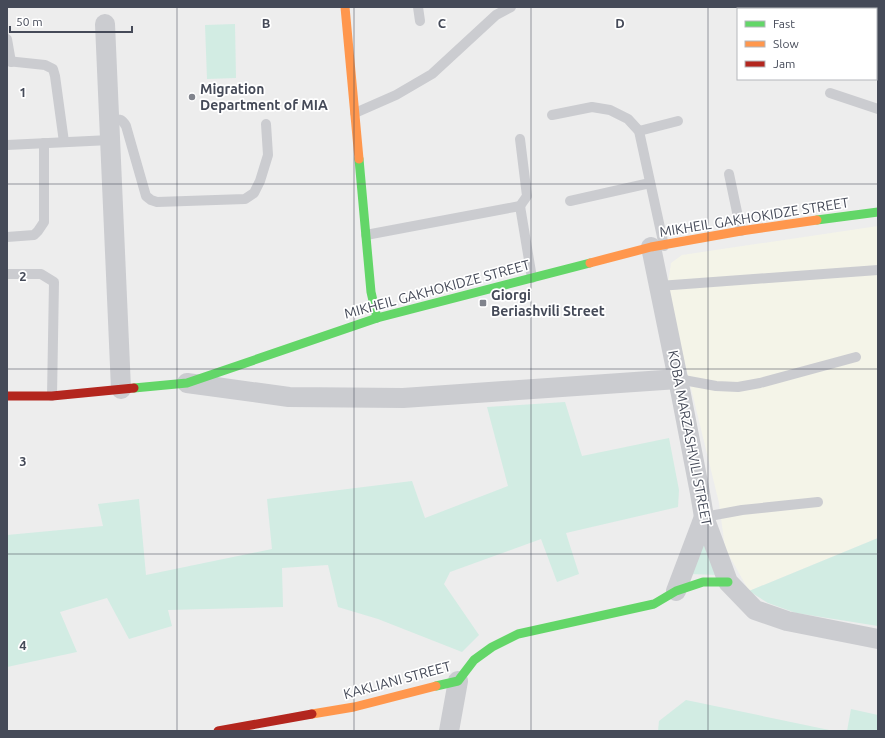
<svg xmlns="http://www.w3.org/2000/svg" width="885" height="738" viewBox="0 0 885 738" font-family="Ubuntu,sans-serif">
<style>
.commercial{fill:#f4f4e8}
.green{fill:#d2ece3}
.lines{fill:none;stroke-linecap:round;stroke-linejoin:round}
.lane{stroke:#cbccd0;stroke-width:10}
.street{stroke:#cbccd0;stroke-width:20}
.fast{stroke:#63d668;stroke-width:9}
.slow{stroke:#ff974d;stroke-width:9}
.jam{stroke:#b3261e;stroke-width:9}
.grid{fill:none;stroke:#454a58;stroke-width:1;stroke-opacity:0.55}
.poi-dot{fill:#80838c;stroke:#fff;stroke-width:1.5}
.labels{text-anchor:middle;stroke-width:3.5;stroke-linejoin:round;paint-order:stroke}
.poi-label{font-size:14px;font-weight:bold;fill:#454a58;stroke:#fff;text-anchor:start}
.street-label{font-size:14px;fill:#454a58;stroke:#fff}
.grid-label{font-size:13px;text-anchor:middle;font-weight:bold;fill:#454a58;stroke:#fff;stroke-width:3.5;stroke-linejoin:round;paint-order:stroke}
</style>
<rect width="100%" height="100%" fill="#ededed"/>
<!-- commercial -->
<polygon class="commercial" points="878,226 878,538 749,591 725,548 719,503 667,290 671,263 682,255"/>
<!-- green -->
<g class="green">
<polygon points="235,24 236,78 207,79 205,25"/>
<polygon points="565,402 582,456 669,438 679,490 678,507 566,533 579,574 557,582 541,539 450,572 444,584 479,635 462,652 378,619 338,607 328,565 282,568 283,607 168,610 172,626 129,639 107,598 60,612 77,652 7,667 7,535 103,526 98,504 139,499 146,575 272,549 267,499 412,481 425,518 508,486 487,407"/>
<polygon points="703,538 717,575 690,574"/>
<polygon points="878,538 878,626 796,613 768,603 749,591"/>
<polygon points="686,700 834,731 658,731 659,721"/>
<polygon points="851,709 878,715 878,731 847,731"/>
</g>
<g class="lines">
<!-- lane -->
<g class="lane">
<polyline points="418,7 420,21"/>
<polyline points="752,7 752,9"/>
<polyline points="7,39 11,62"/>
<polyline points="7,61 45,65 53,69 55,76 64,142"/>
<polyline points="830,93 878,109"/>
<polyline points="355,113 396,95 432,74 496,15 511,7"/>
<polyline points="552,115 592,107 610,110 628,119 639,131 664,246"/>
<path d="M109 120C119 120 121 117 126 126L146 196 151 200 157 202 245 199 254 193 260 181 268 155 266 124"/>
<polyline points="639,131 678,121"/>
<polyline points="7,145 110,140"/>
<polyline points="729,174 741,231"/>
<polyline points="570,201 650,183"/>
<polyline points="520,206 532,278"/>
<polyline points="366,235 520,206 527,196 520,139"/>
<polyline points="7,237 34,235 38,231 44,222 44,143"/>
<polyline points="7,274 41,274 54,282 52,396"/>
<polyline points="659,286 878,270"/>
<polyline points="678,379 716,386 738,387 760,383 856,357"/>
<polyline points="704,517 742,510 818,502"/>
</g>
<!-- street -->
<g class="street">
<polyline points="105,24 121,389"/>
<polyline points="651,247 678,379 700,493 704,517 728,582 755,610 787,621 878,639"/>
<polyline points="187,383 289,397 403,398 678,379"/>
<polyline points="676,591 704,517"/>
<polyline points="449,731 458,681"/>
</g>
<!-- fast -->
<g class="fast">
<polyline points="359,159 371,292 377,318"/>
<polyline points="817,220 878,212"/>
<polyline points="134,388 187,383 377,318 590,263"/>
<polyline points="436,686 458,681 474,660 492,647 518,634 654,604 676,591 703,582 728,582"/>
</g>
<!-- slow -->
<g class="slow">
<polyline points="345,7 359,159"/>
<polyline points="590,263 651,247 741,231 817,220"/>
<polyline points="312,714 354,707 436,686"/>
</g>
<!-- jam -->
<g class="jam">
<polyline points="7,396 52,396 134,388"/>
<polyline points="218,731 312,714"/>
</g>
</g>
<!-- grid -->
<path class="grid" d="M177 7V731M354 7V731M531 7V731M708 7V731M7 184H878M7 369H878M7 554H878"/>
<!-- markers -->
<g class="poi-dot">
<circle cx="192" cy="97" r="4"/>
<rect x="479" y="299" width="8" height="8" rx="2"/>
</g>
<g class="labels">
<!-- poi labels -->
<g class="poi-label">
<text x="200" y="94">Migration<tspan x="200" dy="16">Department of MIA</tspan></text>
<text x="491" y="300">Giorgi<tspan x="491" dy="16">Beriashvili Street</tspan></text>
</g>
<!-- street labels -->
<g class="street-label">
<text transform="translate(754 217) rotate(-9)" y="5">MIKHEIL GAKHOKIDZE STREET</text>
<text transform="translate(437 289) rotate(-15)" y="5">MIKHEIL GAKHOKIDZE STREET</text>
<text transform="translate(690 438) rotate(79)" y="5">KOBA MARZASHVILI STREET</text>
<text transform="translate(397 680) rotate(-15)" y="5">KAKLIANI STREET</text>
</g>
</g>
<g class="grid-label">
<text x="266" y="28">B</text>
<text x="442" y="28">C</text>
<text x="620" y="28">D</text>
<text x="23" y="97">1</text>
<text x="23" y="281">2</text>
<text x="23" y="466">3</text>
<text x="23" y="650">4</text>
</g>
<!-- border -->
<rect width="885" height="738" fill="none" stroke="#454a58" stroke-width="16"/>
<!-- legend -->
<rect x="737" y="8" width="140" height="72" fill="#ffffff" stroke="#b5b7bc"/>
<rect x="745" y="21" width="20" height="6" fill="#63d668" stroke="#b5b7bc"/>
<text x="773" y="28" font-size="12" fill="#454a58">Fast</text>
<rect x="745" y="41" width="20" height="6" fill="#ff974d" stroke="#b5b7bc"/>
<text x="773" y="48" font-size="12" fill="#454a58">Slow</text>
<rect x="745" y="61" width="20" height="6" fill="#b3261e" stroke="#b5b7bc"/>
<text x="773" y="68" font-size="12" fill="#454a58">Jam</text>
<!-- scale -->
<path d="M10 26v6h122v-6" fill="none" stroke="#454a58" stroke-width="2"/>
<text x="16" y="26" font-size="12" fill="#454a58" stroke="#ffffff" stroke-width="3" paint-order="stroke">50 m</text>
</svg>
